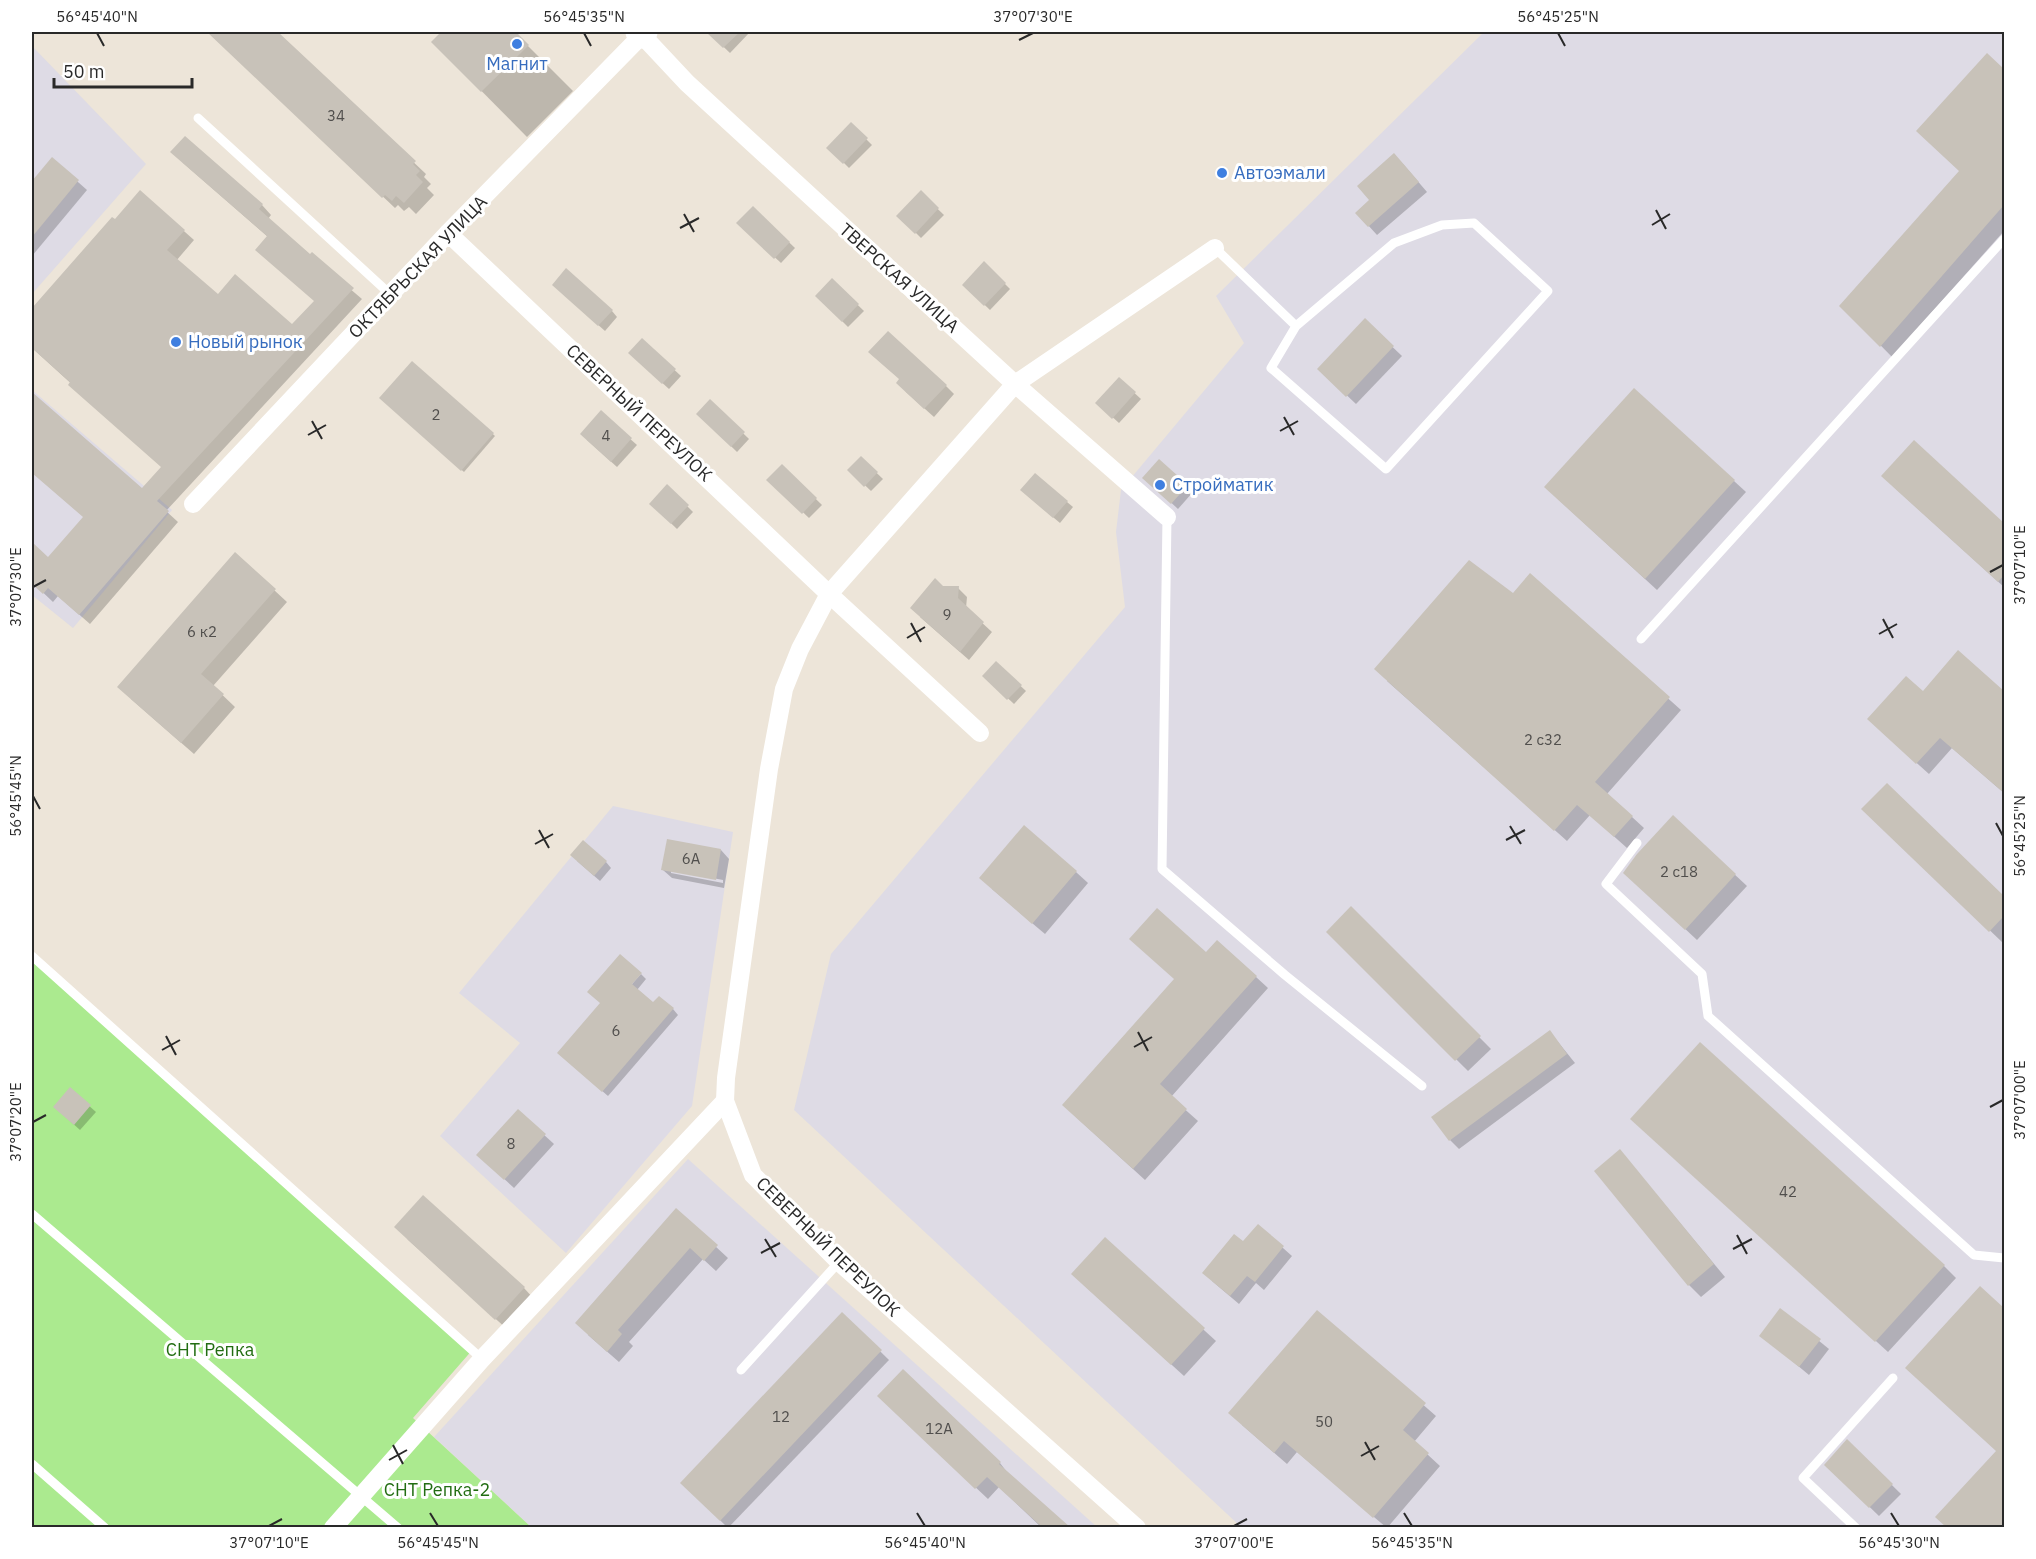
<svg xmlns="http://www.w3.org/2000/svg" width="2036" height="1559" viewBox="0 0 2036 1559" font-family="'IBM Plex Sans',sans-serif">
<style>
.industrial{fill:#dedbe5}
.green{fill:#abea8f}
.shadow{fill:#0003;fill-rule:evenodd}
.building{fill:#c8c2b9}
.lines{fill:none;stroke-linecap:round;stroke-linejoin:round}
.lane{stroke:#fff;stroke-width:9}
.street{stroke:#fff;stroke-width:18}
.secondary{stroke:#fff;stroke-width:27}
.ticks{fill:none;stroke:#292929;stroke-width:2}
.shop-dot{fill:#3f7fe0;stroke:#fff;stroke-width:2}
.labels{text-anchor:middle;stroke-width:6;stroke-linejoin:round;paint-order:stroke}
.number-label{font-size:15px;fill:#514f4d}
.shop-label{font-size:18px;fill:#366cbe;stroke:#fff;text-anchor:start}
.street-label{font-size:18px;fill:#292929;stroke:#fff}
.park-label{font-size:18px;fill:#226d12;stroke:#fff}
.neatline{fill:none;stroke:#292929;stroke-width:2}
.ticks-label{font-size:15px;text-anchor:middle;fill:#292929}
</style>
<rect width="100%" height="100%" fill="#ede5d9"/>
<!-- industrial -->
<g class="industrial">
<polygon points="1484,32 2004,32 2004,1527 1241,1527 794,1110 831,954 1125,607 1116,532 1121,490 1244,343 1216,296"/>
<polygon points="32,46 146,164 32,294"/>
<polygon points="32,390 172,510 73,628 32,595"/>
<polygon points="613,806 733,832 692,1106 566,1253 440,1136 520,1043 459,993"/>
<polygon points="688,1159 1097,1527 531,1527 434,1437"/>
</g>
<!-- green -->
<polygon class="green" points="32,954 474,1348 413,1418 531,1527 32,1527"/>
<!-- shadow -->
<g class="shadow">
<polygon points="208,32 276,32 426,174 424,177 431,184 427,188 434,195 416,214 409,207 404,211 398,205 395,208"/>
<polygon points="443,32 514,32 573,91 527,137 433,42"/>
<polygon points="708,32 750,32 730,53"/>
<polygon points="1987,55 2004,71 2004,231 1892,357 1841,305 1961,171"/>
<polygon points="851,124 872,145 849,168 829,148"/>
<polygon points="52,159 87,190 32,256 32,183"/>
<polygon points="182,162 262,205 271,215 268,219 362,299 166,511 178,522 90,624 58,596 53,602 32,582 32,578 38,570 32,564 32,544 48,559 84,517 32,472 32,394 142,490 163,467 32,348 32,311 112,219 115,222 140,192 194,240 176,261 218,297 293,327 316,301 268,237"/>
<polygon points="1403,164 1427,192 1377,235 1357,213 1371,200"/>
<polygon points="921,193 944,215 921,238 899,216"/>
<polygon points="753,208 795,248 781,263 738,223"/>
<polygon points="984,263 1010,289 990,310 964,285"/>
<polygon points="832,280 864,311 848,327 817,296"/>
<polygon points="559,290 612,311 617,317 605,331"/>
<polygon points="1365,321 1402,356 1356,404 1319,369"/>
<polygon points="642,340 681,376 669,389 636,359"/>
<polygon points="412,363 495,436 464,472 381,398"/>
<polygon points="1119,379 1141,399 1119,423 1097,403"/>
<polygon points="900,380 946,386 954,394 934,417 906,392"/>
<polygon points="710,401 749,439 737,452 698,414"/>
<polygon points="601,413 637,445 617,467 587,440"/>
<polygon points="1914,443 2004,525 2004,587 1895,488"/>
<polygon points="861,458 883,479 871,491 849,470"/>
<polygon points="1159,461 1193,492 1178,509 1150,483"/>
<polygon points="782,466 822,505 809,518 769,480"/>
<polygon points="1734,481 1746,492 1657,590 1558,499"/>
<polygon points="667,486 693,512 677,529 651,504"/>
<polygon points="1028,496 1067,502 1073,507 1060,523"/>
<polygon points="235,554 287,602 213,686 235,707 194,754 131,699"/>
<polygon points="1530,575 1681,710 1607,794 1644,828 1627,848 1590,815 1567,841 1387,681 1513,595"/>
<polygon points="942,587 958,588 967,597 966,608 992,632 969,660 920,617"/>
<polygon points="1958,652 2004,693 2004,793 1952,748 1929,774 1881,731 1923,693"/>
<polygon points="996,663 1026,691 1014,704 984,676"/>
<polygon points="1887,785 2004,898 2004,939 2002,942 1863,809"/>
<polygon points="1673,817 1747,886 1697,940 1637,884"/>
<path d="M721 850 729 859 724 888 672 878 663 870ZM671 870 723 880V883L671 873Z"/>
<polygon points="577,861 606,862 611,868 600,881"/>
<polygon points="1076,872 1088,883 1045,934 992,889"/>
<polygon points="1351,908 1491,1049 1468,1071 1328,932"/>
<polygon points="1206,954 1256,977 1268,988 1171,1097 1198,1121 1145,1180 1076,1117 1176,980"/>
<polygon points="641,974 646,979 637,990 653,1004 673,1009 678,1015 608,1096 565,1059"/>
<polygon points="1550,1032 1575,1063 1459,1149 1450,1140"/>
<polygon points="70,1089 96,1112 80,1130 60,1112"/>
<polygon points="518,1111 554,1144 514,1188 487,1163"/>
<polygon points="1644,1130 1944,1266 1956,1278 1888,1352"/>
<polygon points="1620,1151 1725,1277 1701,1297 1689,1285"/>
<polygon points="676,1210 728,1258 716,1271 703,1259 629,1342 633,1346 619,1362 588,1335"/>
<polygon points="1258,1226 1292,1256 1264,1290 1256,1283 1239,1304 1212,1281"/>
<polygon points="407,1239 524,1288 535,1300 508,1330"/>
<polygon points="1105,1240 1216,1341 1184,1376 1085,1286"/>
<polygon points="1981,1288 2004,1310 2004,1528 1948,1528 1937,1517 1997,1451"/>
<polygon points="1781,1310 1829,1349 1809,1375 1761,1335"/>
<polygon points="1317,1312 1436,1416 1414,1442 1440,1466 1387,1528 1297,1452 1287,1464 1242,1425"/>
<polygon points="842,1314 889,1360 728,1528 682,1483"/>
<polygon points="903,1371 1000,1463 1010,1476 1068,1528 1042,1528 999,1487 988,1499 890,1407"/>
<polygon points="1847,1441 1901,1494 1879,1516 1826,1465"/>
</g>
<!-- building -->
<g class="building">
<polygon points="207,32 278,32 416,161 413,164 420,171 416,175 423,182 404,203 396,196 392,201 385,195 382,198"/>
<polygon points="441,32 516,32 529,45 481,92 431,42"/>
<polygon points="706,32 740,32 723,48"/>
<polygon points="1987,53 2004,69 2004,205 1880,347 1839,306 1959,171 1916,131"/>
<polygon points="851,122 868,138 843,164 826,148"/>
<polygon points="185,136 263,204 259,209 310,254 312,252 354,288 157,501 169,511 79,615 48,588 43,594 32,584 32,542 48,557 83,517 32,473 32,392 142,488 161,467 68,385 70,382 32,348 32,308 112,217 115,219 140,190 185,230 167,250 218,294 235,274 292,324 314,301 255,250 267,236 170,152"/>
<polygon points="1394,153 1419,182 1368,227 1355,213 1369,200 1357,186"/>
<polygon points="52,157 79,180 32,237 32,181"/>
<polygon points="921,190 939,208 915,234 896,216"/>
<polygon points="753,206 790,242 774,259 736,223"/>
<polygon points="984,261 1006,283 984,306 962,285"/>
<polygon points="566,268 613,310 598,326 552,285"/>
<polygon points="832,278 859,304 842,322 815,296"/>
<polygon points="1365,318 1394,346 1346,397 1317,369"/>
<polygon points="888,331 947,385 924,409 896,383 899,379 868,352"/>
<polygon points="642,338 676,369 662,384 628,353"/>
<polygon points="412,361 494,433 461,471 379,398"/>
<polygon points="1119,377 1136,392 1112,419 1095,403"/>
<polygon points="1634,388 1735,480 1645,579 1544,487"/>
<polygon points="710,399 745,432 731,447 696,414"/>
<polygon points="601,410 632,438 611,462 580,434"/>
<polygon points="1914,440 2004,523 2004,575 1998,582 1881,476"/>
<polygon points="861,456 878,472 864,487 847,470"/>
<polygon points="1159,459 1188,485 1171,504 1142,478"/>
<polygon points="782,464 817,498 802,514 766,480"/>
<polygon points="1035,473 1068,501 1053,518 1020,490"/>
<polygon points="667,484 689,505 671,524 649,504"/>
<polygon points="235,552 276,589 201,674 224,694 181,743 117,687"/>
<polygon points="1469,560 1513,593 1530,573 1670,697 1595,782 1633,816 1614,837 1577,805 1554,831 1374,669"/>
<polygon points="935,578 943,586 959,586 958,598 984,622 960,652 910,608"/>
<polygon points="1958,650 2004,691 2004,793 1940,738 1916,764 1867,719 1906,676 1923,691"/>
<polygon points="996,661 1022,685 1007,700 982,676"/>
<polygon points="1887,783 2004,896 2004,916 1989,932 1861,809"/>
<polygon points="1673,815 1736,874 1685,930 1623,873 1637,854"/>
<polygon points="1024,825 1077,871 1032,924 979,878"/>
<polygon points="667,839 721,849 716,880 661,870"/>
<polygon points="583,840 607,861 594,876 570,855"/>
<polygon points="1351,906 1481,1036 1455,1061 1326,932"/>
<polygon points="1157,908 1206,952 1217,940 1257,976 1160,1084 1187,1109 1133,1169 1062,1105 1174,979 1129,939"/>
<polygon points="620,954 642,973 632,984 653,1002 659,996 674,1008 602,1092 557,1053 600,1003 587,992"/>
<polygon points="1550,1030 1567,1054 1449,1141 1431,1117"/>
<polygon points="1700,1042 1945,1265 1875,1342 1630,1119"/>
<polygon points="70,1087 91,1105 74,1125 53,1107"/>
<polygon points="518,1109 546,1134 504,1180 476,1155"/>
<polygon points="1620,1149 1714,1264 1688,1286 1594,1171"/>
<polygon points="423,1195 525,1287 495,1320 394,1227"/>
<polygon points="676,1208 718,1245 704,1261 690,1248 618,1330 622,1334 607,1352 575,1323"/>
<polygon points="1258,1224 1284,1246 1255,1282 1247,1276 1230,1296 1202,1273 1234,1234 1243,1241"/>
<polygon points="1105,1237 1205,1328 1171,1365 1071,1274"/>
<polygon points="1980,1286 2004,1308 2004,1527 1946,1527 1935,1517 1996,1451 1905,1368"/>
<polygon points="1780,1308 1821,1339 1799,1367 1759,1336"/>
<polygon points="1317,1310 1426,1403 1403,1430 1429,1453 1373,1518 1284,1441 1274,1453 1228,1413"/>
<polygon points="842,1312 882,1350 720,1521 680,1483"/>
<polygon points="903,1369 1001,1462 999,1464 1070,1527 1042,1527 987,1477 975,1489 877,1396"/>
<polygon points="1847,1439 1893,1484 1869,1508 1824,1465"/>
</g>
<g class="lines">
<!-- lane -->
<g class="lane">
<polyline points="198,118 391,295"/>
<polyline points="1215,248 1296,326 1394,243 1442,225 1474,223 1548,291 1386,469 1271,368 1296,326"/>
<polyline points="1167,517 1162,869 1285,975 1422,1086"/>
<polyline points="1641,639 2004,239"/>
<polyline points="1637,843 1606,884 1702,974 1708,1016 1974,1255 2004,1258"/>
<polyline points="32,956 482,1359"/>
<polyline points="32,1214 398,1528"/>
<polyline points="741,1370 839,1262"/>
<polyline points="32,1464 105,1528"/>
<polyline points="1856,1528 1803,1478 1893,1378"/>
</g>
<!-- street -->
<g class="street">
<polyline points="448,233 829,594 980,733"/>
<polyline points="193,504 448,233 642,35 687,83 1015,384 1167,517"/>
<polyline points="333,1528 482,1359 725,1101"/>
<polyline points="1137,1528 839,1262 753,1175 725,1101 726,1078 769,769 784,689 800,649 829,594 1015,384 1215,248"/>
</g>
<!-- secondary -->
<polyline class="secondary" points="639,32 642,35 644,32"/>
</g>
<!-- ticks -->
<path class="ticks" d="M97 33 104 46M584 33 591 46M1558 33 1565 46M1019 40 1033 33M1656 210 1666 229M684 214 694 232M1652 225 1670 214M680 228 699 218M1284 417 1294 435M312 421 322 439M1280 431 1298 421M308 435 326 425M1990 572 2003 565M33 587 46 580M1883 619 1893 638M911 623 921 642M1879 634 1897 624M907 638 925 627M33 796 40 809M1996 823 2003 836M1510 826 1521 844M539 830 549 848M1506 840 1525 830M535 844 553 834M1138 1032 1148 1051M166 1036 176 1055M1134 1047 1152 1037M162 1050 180 1040M1990 1107 2003 1100M33 1122 46 1115M1737 1235 1747 1254M765 1239 776 1257M1733 1249 1752 1239M761 1253 780 1243M1365 1442 1375 1460M393 1445 403 1464M1361 1456 1379 1446M389 1460 407 1450M430 1513 438 1526M917 1513 925 1526M1404 1513 1412 1526M1891 1513 1899 1526M269 1526 282 1519M1234 1526 1247 1519"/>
<!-- markers -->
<g class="shop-dot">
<circle cx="517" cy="44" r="6"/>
<circle cx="1222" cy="173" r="6"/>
<circle cx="176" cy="342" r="6"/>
<circle cx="1160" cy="485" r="6"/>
</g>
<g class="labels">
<!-- number labels -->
<g class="number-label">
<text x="336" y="121">34</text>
<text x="436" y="420">2</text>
<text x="606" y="441">4</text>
<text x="947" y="620">9</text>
<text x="202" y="637">6 к2</text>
<text x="1543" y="745">2 с32</text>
<text x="691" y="864">6А</text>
<text x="1679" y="877">2 с18</text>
<text x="616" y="1036">6</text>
<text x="511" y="1149">8</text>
<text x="1788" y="1197">42</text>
<text x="781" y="1422">12</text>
<text x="1324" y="1427">50</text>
<text x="939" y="1434">12А</text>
</g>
<!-- shop labels -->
<g class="shop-label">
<text x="517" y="70" text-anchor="middle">Магнит</text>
<text x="1234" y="179">Автоэмали</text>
<text x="188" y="348">Новый рынок</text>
<text x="1172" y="491">Стройматик</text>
</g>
<!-- street labels -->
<g class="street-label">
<text transform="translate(418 267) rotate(-46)" y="6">ОКТЯБРЬСКАЯ УЛИЦА</text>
<text transform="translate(899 278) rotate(42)" y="6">ТВЕРСКАЯ УЛИЦА</text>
<text transform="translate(639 413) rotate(43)" y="6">СЕВЕРНЫЙ ПЕРЕУЛОК</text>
<text transform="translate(828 1247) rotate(44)" y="6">СЕВЕРНЫЙ ПЕРЕУЛОК</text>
</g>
<!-- park labels -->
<g class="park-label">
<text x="210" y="1356">СНТ Репка</text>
<text x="437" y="1496">СНТ Репка-2</text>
</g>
</g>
<!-- border -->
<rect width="2036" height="1559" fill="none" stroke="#ffffff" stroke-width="66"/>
<!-- scale -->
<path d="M54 78v9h138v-9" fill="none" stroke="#292929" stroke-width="3"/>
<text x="63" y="78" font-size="18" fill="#292929" stroke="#ffffff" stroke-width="4.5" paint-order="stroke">50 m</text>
<rect x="33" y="33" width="1970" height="1493" class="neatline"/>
<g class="ticks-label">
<text x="97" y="22">56°45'40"N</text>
<text x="584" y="22">56°45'35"N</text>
<text x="1033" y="22">37°07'30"E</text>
<text x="1558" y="22">56°45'25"N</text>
<text transform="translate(2020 565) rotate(-90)" y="5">37°07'10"E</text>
<text transform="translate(16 587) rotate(-90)" y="5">37°07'30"E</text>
<text transform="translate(16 796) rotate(-90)" y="5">56°45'45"N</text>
<text transform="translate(2020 836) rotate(-90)" y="5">56°45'25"N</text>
<text transform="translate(2020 1100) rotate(-90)" y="5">37°07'00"E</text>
<text transform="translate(16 1122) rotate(-90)" y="5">37°07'20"E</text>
<text x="269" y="1548">37°07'10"E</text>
<text x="438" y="1548">56°45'45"N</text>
<text x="925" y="1548">56°45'40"N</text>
<text x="1234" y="1548">37°07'00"E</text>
<text x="1412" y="1548">56°45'35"N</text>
<text x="1899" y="1548">56°45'30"N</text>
</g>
</svg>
